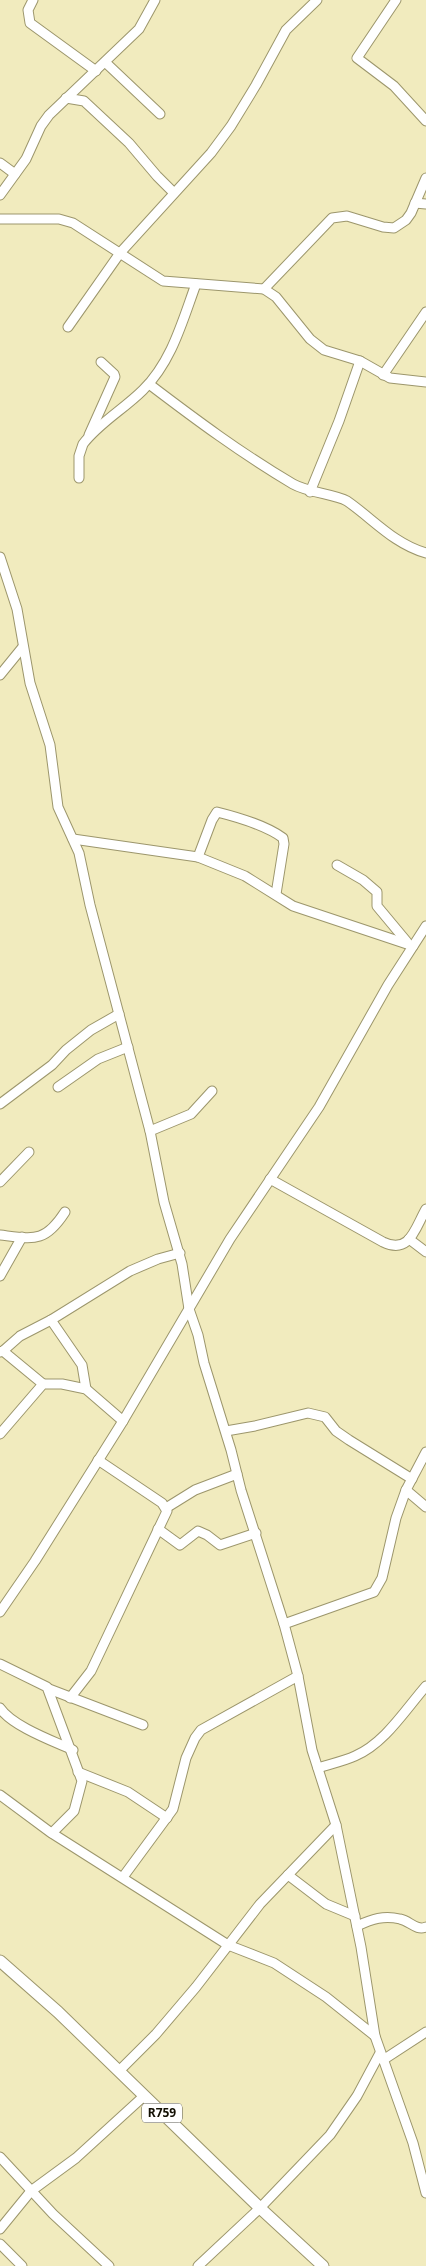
<svg xmlns="http://www.w3.org/2000/svg" width="426" height="2266" viewBox="0 0 426 2266" font-family="'Noto Sans',sans-serif">
<style>
.lines{fill:none;stroke-linecap:round;stroke-linejoin:round}
.minor-casing{stroke:#9c966c;stroke-width:11}
.major-casing{stroke:#9c966c;stroke-width:13}
.minor{stroke:#fff;stroke-width:9}
.major{stroke:#fff;stroke-width:11}
.labels{text-anchor:middle;stroke-width:5;stroke-linejoin:round;paint-order:stroke}
.shield{fill:#fff;stroke:#59574e;stroke-width:1}
.shield-label{font-size:12px;font-weight:bold;fill:#120f02}
</style>
<rect width="100%" height="100%" fill="#f1ebbe"/>
<g class="lines">
<defs>
<g id="minor">
<polyline points="33,0 28,10 30,23 96,71"/>
<polyline points="396,0 357,58 394,86 426,121"/>
<polyline points="105,62 160,114"/>
<polyline points="66,98 84,101 129,143 157,176 174,193"/>
<polyline points="0,163 15,174"/>
<polyline points="0,195 26,159 41,126 49,115 139,29 155,0"/>
<polyline points="415,203 426,204"/>
<polyline points="0,219 59,219 73,223 163,281 264,289 276,297 310,339 324,350 360,361 390,378 426,382"/>
<polyline points="264,289 332,218 347,216 383,227 394,228 406,220 411,213 426,178"/>
<polyline points="68,327 120,253 211,153 231,126 256,85 286,30 317,0"/>
<polyline points="383,375 426,312"/>
<path d="M149 384C195 419 242 454 293 484 309 493 335 494 347 501 373 519 394 544 426 553"/>
<polyline points="89,435 115,377 114,374 101,362"/>
<path d="M79 478V456L83 444C99 423 124 409 143 390 172 361 182 322 196 284"/>
<polyline points="310,492 339,421 360,361"/>
<polyline points="0,557 17,609 30,683 50,745 58,807 79,853 90,905 150,1131 164,1202 182,1264 189,1309 198,1335 204,1363 231,1450 241,1490 284,1624 298,1676 312,1750 336,1825 361,1947 375,2036 413,2143 426,2193"/>
<polyline points="0,675 22,648"/>
<polyline points="73,839 198,857 245,876 293,906 413,946"/>
<path d="M198 857 212 820 217 812C237 817 267 826 283 838L284 844 276 894"/>
<polyline points="337,865 363,880 377,892 377,906 407,942"/>
<polyline points="58,1087 98,1059 128,1047"/>
<polyline points="0,1104 52,1065 66,1050 91,1030 119,1014"/>
<polyline points="150,1131 191,1114 212,1091"/>
<path d="M270 1179 383 1242C410 1255 415 1228 426 1209"/>
<polyline points="0,1182 29,1152"/>
<path d="M0 1235C34 1239 45 1243 65 1212"/>
<polyline points="409,1239 426,1252"/>
<polyline points="0,1276 22,1237"/>
<polyline points="51,1320 82,1365 86,1389"/>
<polyline points="3,1351 43,1384"/>
<polyline points="0,1352 3,1351 20,1336 51,1320 130,1271 158,1259 180,1253"/>
<polyline points="226,1431 255,1426 308,1413 325,1417 336,1431 349,1440 412,1479"/>
<polyline points="0,1434 43,1384 62,1384 86,1389 123,1421"/>
<polyline points="406,1490 426,1507"/>
<polyline points="166,1508 195,1490 237,1474"/>
<polyline points="158,1529 180,1545 198,1531 207,1535 220,1545 256,1533"/>
<polyline points="0,1612 35,1561 123,1421 230,1239 319,1107 388,985 426,926"/>
<polyline points="284,1624 374,1592 382,1578 396,1518 406,1490 426,1452"/>
<polyline points="0,1664 47,1687 82,1781 74,1811 52,1833"/>
<polyline points="49,1689 143,1725"/>
<polyline points="70,1698 91,1671 167,1511 162,1503 98,1460"/>
<path d="M0 1708C12 1726 53 1741 73 1750"/>
<path d="M318 1768C330 1764 344 1761 355 1756 385 1743 405 1710 426 1686"/>
<polyline points="78,1772 128,1792 167,1818"/>
<polyline points="0,1795 50,1832 228,1945 274,1963 326,1997 375,2036"/>
<polyline points="288,1875 326,1904 355,1916"/>
<polyline points="123,1877 173,1809 186,1758 195,1738 201,1730 298,1676"/>
<path d="M357 1926C372 1919 384 1915 400 1919 410 1921 416 1931 426 1927"/>
<polyline points="383,2060 426,2032"/>
<polyline points="119,2071 156,2034 196,1987 260,1904 336,1825"/>
<polyline points="0,2157 53,2214 109,2266"/>
<polyline points="0,2229 31,2191 76,2158 144,2096"/>
<polyline points="0,2244 22,2266"/>
<polyline points="198,2266 260,2208 330,2135 357,2096 380,2053"/>
</g>
<polyline id="major" points="0,1961 58,2012 260,2208 323,2266"/>
</defs>
<!-- minor casing -->
<use href="#minor" class="minor-casing"/>
<!-- major casing -->
<use href="#major" class="major-casing"/>
<!-- minor -->
<use href="#minor" class="minor"/>
<!-- major -->
<use href="#major" class="major"/>
</g>
<g class="labels">
<!-- shield labels -->
<rect class="shield" x="142" y="2103.5" width="40" height="19" rx="4"/>
<g class="shield-label">
<text x="162" y="2117">R759</text>
</g>
</g>
</svg>
